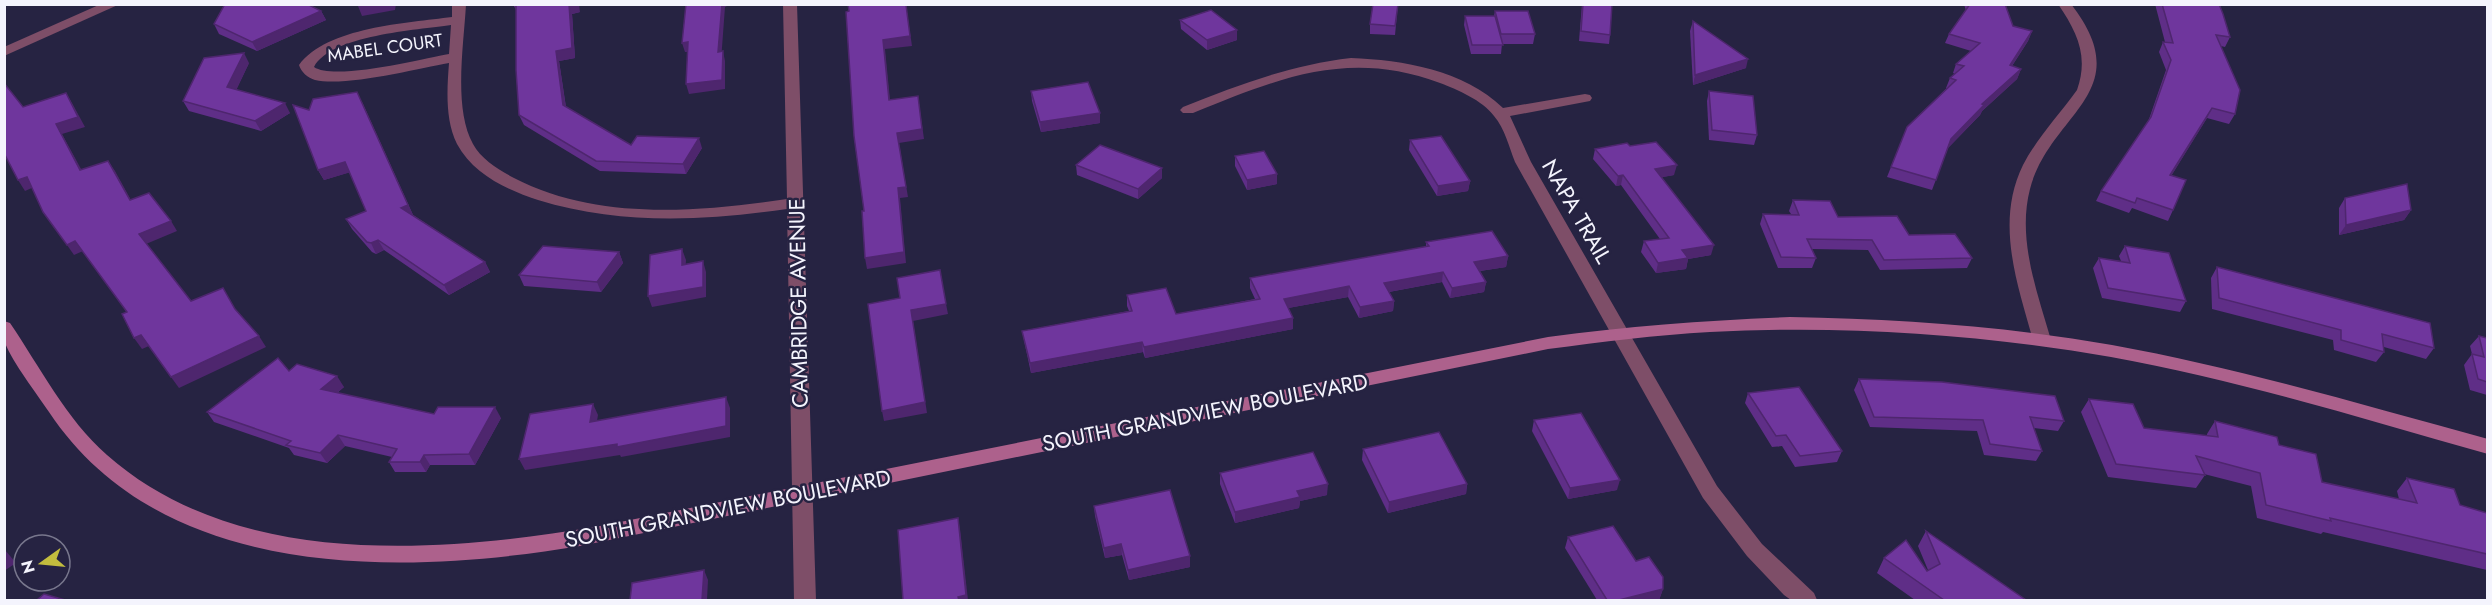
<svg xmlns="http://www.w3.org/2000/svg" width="2492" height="605" viewBox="0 0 2492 605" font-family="Jost,sans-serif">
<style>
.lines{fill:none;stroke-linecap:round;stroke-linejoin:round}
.street{fill:#7e4e68;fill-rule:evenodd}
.secondary{fill:#ad618c;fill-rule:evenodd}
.wall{fill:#5f2e87}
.shaded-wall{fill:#4e266e}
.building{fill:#6f369d;stroke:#4e266e;stroke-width:1.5}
.labels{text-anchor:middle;stroke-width:5;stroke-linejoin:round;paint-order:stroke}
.far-street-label{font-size:18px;fill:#f4f4fd;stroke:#262342}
.street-label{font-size:22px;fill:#f4f4fd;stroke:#262342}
</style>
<rect width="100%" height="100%" fill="#262342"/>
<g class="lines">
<!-- street -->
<g class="street">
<polygon points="101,4 120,4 4,56 4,47"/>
<path d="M452 4H466C464 44 453 108 473 144 481 159 499 170 514 178 597 221 697 212 787 199L783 4H797L816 600H794L787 209C703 221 620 225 538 200 507 190 473 174 457 144 445 120 447 89 449 63 416 69 345 87 315 80 308 78 301 72 299 65 327 27 407 23 452 17ZM451 25 449 54C422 59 334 81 314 67 331 35 417 30 451 25Z"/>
<path d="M2058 4H2071C2140 93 2050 112 2030 189 2017 239 2037 292 2051 340L2049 344 2042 346 2035 344 2033 340C2017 283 1995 222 2023 165 2037 138 2059 115 2077 90 2089 56 2077 32 2058 4Z"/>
<path d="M1351 58C1403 60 1464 70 1503 108L1585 94 1590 95 1592 98 1590 101 1510 116 1531 162 1717 486 1762 544 1814 593 1817 600H1791L1784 595 1747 556 1703 498 1515 162C1509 147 1505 129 1494 116 1482 100 1458 90 1440 83 1348 49 1279 78 1193 113H1183L1180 110 1183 107C1238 85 1291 65 1351 58Z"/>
</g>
<!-- secondary -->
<path class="secondary" d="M1790 317C1898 319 2005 326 2112 345 2239 368 2363 405 2488 439V454C2363 419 2239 380 2111 357 1979 334 1844 325 1710 332 1656 335 1602 342 1548 349L580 546C401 576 162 582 49 412 37 394 13 363 5 343 3 337 4 328 4 321L10 323C40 367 66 419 107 455 236 569 437 553 595 527L1548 337C1629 326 1709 320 1790 317Z"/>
</g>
<!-- wall -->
<g class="wall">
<polygon points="513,4 580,12 572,14 575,58 559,61 566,107 631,145 702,148 686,174 600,171 524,125 519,115 516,10"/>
<polygon points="1398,4 1395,35 1370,34 1370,24"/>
<polygon points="1582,4 1610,35 1609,44 1579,41"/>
<polygon points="1964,4 2005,4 2013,26 2032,31 2028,41 2012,66 2021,69 2017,79 1982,111 1980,115 1948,148 1932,190 1887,177 1907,127 1947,88 1946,88 1950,78 1955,74 1953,73 1956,64 1971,51 1945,43 1949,34 1966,11"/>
<polygon points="2155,4 2219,4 2230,37 2225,47 2221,46 2235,114 2229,124 2207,118 2171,176 2173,210 2168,221 2132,208 2129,213 2096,201 2101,191 2148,122 2166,70 2159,52 2163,42 2165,42"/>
<polygon points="321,11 326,20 257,51 219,34 214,24"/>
<polygon points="1495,11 1535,34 1533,44 1502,44 1501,54 1471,54 1464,25 1465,16 1494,16"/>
<polygon points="1180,20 1237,30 1237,40 1207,50 1181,29"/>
<polygon points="1693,21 1746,68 1693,85 1690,31"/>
<polygon points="249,63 236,90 290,113 261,131 189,111 183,101"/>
<polygon points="1031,91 1100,123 1041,132 1032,101"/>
<polygon points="1709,91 1757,135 1754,145 1709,140 1707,101"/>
<polygon points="362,102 413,215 485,262 490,272 449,295 384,250 376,254 372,252 352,229 346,219 366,211 350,172 324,180 318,170 309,110"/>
<polygon points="1410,140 1470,181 1468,191 1437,196 1409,150"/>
<polygon points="1630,146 1674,175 1662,177 1711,255 1688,259 1686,269 1656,273 1641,252 1644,241 1660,239 1621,185 1616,186 1593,159 1595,149"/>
<polygon points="1235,156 1277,184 1247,190 1235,166"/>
<polygon points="1076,165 1162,168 1162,178 1138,199 1077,175"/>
<polygon points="2345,198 2411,210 2404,220 2339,235 2339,208"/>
<polygon points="1793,200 1838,217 1909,235 1972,258 1967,268 1880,270 1868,250 1812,249 1816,258 1812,268 1778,268 1760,224 1763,214 1791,214 1789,211"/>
<polygon points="1426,242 1508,256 1506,267 1480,271 1486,282 1484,292 1450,298 1442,282 1389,292 1394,301 1393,311 1359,318 1348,297 1288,308 1293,329 1145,358 1143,352 1031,373 1022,331 1129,311 1127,306 1127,295 1176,314 1255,299 1250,288 1250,278 1426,247"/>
<polygon points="2125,246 2186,301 2180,312 2102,298 2093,268 2099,258 2121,261 2119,256"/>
<polygon points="619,252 623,263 601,292 524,286 519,275"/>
<polygon points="2217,267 2434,348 2426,359 2384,347 2384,352 2376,362 2334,350 2333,340 2212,309 2211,278"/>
<polygon points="2479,336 2487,338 2487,395 2470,390 2464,365 2472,354 2470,346"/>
<polygon points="289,371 344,387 337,393 434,414 501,418 475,465 430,465 426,472 395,472 389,462 392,457 345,446 327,463 294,455 289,448 214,422 207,412"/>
<polygon points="1859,379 2064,421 2058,431 2034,428 2042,451 2036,461 1984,455 1977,431 1870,427 1854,390"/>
<polygon points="1748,393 1842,451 1837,462 1795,467 1782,446 1772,447 1745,403"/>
<polygon points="2089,399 2144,428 2207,436 2207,434 2215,421 2279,445 2322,482 2399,499 2397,491 2407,478 2460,505 2487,513 2487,570 2323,532 2321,534 2257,518 2251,486 2204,474 2205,475 2196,488 2108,477 2081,412"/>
<polygon points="1534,420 1617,490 1568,499 1532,431"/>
<polygon points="1363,449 1467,484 1466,494 1388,513 1362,460"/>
<polygon points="1220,473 1327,495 1300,501 1299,508 1235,523 1220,484"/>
<polygon points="1094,506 1190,567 1129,580 1122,555 1105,558 1095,516"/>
<polygon points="1926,531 2026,600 1915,600 1877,573 1884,558 1927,571 1928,570 1918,546"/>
<polygon points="1568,537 1636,561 1663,589 1659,600 1597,600 1565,548"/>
</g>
<!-- shaded-wall -->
<g class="shaded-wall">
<polygon points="368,4 396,4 395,10 362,16 358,6"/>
<polygon points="569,4 579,4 580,12 572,14 575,58 559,61 567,115 563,105 556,51"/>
<polygon points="722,4 727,4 727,6 725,7 721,61 718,52"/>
<polygon points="906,5 912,46 885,49 891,110 889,100 883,40"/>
<polygon points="321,11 326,20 257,51 252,42"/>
<polygon points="1237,30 1237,40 1207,50 1207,40"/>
<polygon points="2032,31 2028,41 2006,75 2010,65"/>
<polygon points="688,42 691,52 685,52 682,43"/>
<polygon points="723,51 725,61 725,89 689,94 686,84"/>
<polygon points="244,53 249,63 233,97 227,87"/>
<polygon points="1748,59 1746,68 1693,85 1695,75"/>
<polygon points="2021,69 2017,79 1982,111 1980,115 1947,149 1951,139 1982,104"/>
<polygon points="66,93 72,103 85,127 62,134 87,180 80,170 56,124"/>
<polygon points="918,96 924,139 899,143 908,197 900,198 906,263 867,269 865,258 897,133"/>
<polygon points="362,102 413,215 401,208"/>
<polygon points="285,103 290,113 261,131 255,121"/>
<polygon points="2212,108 2207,118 2165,186 2170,175"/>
<polygon points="1100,113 1100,123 1041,132 1040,122"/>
<polygon points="699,138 702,148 686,174 683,164"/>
<polygon points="108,161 115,171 137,211 130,200"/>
<polygon points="345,162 351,172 324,180 318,170"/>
<polygon points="1677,165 1674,175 1653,179 1655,169"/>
<polygon points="1162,168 1162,178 1138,199 1138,189"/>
<polygon points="1277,174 1277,184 1247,190 1247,180"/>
<polygon points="1623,175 1621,185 1616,186 1618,176"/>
<polygon points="27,177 34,187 25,191 18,180"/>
<polygon points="1470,181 1468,191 1437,196 1438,186"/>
<polygon points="2411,210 2404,220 2339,235 2346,225"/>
<polygon points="171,221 177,231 146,244 139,234"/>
<polygon points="378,240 384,250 376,254 371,243"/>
<polygon points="75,241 83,251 74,255 67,245"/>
<polygon points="1714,245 1711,255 1688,259 1686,269 1656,273 1658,263 1682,250"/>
<polygon points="682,249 686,260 685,276 682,265"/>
<polygon points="619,252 623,263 601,292 597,282"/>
<polygon points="1508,256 1506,267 1473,272 1474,262"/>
<polygon points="703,261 706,272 706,297 652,307 648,296"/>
<polygon points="485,262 490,272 449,295 444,285"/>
<polygon points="1443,272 1442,282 1383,293 1384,283"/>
<polygon points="1486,282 1484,292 1450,298 1452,288"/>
<polygon points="1349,286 1348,297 1283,309 1284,299"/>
<polygon points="1394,301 1393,311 1359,318 1360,307"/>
<polygon points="946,304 948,314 913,321 927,413 884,421 882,411 911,310"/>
<polygon points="1293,318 1293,329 1145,358 1144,347"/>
<polygon points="141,335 149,346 142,349 134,338"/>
<polygon points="259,336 266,347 179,388 171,377"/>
<polygon points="1142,342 1143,352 1031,373 1030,363"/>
<polygon points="337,376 344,387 328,400 321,389"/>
<polygon points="726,397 730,408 730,437 621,457 620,455 525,470 519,459"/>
<polygon points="593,404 598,415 595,433 590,422"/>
<polygon points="495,407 501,418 475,465 469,454"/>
<polygon points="338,435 345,446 327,463 320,453"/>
<polygon points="424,455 430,465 426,472 420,462"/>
<polygon points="1620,480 1617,490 1568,499 1570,488"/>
<polygon points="1328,484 1327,495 1300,501 1299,508 1235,523 1235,512 1297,491"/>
<polygon points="1467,484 1466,494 1388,513 1389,502"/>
<polygon points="958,518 960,529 968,600 959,600"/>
<polygon points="1121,544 1122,555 1105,558 1104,548"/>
<polygon points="5,550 16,563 4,571 4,551"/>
<polygon points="1190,556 1190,567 1129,580 1128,570"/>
<polygon points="704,570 708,580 707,600 702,600"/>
<polygon points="1663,589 1659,600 1619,600"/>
</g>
<!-- building -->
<g class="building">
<polygon points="225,4 307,4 321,11 252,42 214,24"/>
<polygon points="516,4 569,4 572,48 556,51 563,105 631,145 637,136 699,138 683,164 596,161 519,115 516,70"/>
<polygon points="686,4 722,4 718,52 723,51 722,80 686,84 688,42 682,43"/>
<polygon points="848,4 906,5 910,36 883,40 889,100 918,96 922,129 897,133 906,187 898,188 904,252 865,258 862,211 864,211 854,136 846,12 849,11"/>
<polygon points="1373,4 1398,4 1395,26 1370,24"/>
<polygon points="1583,4 1612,4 1610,35 1581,31"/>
<polygon points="1970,4 2005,4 2013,26 2032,31 2010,65 2021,69 1982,104 1984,105 1951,139 1936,180 1891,167 1907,127 1956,80 1950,78 1964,66 1956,64 1980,43 1949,34"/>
<polygon points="2162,4 2219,4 2223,14 2230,37 2216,35 2240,90 2235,114 2212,108 2170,175 2186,180 2173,210 2137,198 2135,203 2101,191 2151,117 2171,60 2163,42 2173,43"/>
<polygon points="1211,10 1237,30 1207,40 1180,20"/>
<polygon points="1495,11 1528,11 1535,34 1501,34"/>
<polygon points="1465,16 1495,16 1503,45 1472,45"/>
<polygon points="1693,21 1748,59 1695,75"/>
<polygon points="244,53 227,87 285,103 255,121 183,101 204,58"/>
<polygon points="1088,82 1100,113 1040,122 1031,91"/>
<polygon points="4,83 23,107 66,93 78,117 56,124 80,170 108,161 130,200 149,193 171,221 139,234 191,301 223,288 235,309 259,336 171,377 141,335 134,338 122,314 127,312 75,241 67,245 43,212 27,177 18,180 4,153"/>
<polygon points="1709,91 1753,96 1757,135 1712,130"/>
<polygon points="357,92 408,205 401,208 485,262 444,285 378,240 371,243 367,242 346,219 366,211 345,162 318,170 293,105 309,110 313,99"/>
<polygon points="1441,136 1470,181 1438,186 1410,140"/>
<polygon points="1656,142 1677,165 1655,169 1714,245 1682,250 1688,258 1658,263 1644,241 1669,238 1623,175 1618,176 1595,149 1627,143 1630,146"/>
<polygon points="1100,145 1162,168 1138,189 1076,165"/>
<polygon points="1264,151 1277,174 1247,180 1235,156"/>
<polygon points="2407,184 2411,210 2346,225 2345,198"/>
<polygon points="1793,200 1830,201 1838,217 1897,216 1909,235 1955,234 1972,258 1884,260 1872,240 1807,239 1816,258 1781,257 1763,214 1799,215"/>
<polygon points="1492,231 1508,256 1474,262 1486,282 1452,288 1443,272 1384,283 1394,301 1360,307 1349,286 1284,299 1293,318 1144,347 1142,342 1030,363 1022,331 1132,311 1127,295 1166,288 1176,314 1260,299 1250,278 1429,246 1426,242"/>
<polygon points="543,246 619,252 597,282 519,275"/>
<polygon points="2125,246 2169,253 2186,301 2108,288 2099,258 2130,263"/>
<polygon points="682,249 682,265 703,261 703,287 648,296 650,255"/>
<polygon points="2217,267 2430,323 2434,348 2382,334 2384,352 2341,340 2341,330 2219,298"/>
<polygon points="940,270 946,304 911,310 925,402 882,411 868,304 900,298 897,278"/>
<polygon points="2479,336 2487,338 2487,382 2478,379 2472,354 2484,357"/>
<polygon points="278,358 289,371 297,364 337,376 321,389 434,414 438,407 495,407 469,454 424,455 420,462 389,462 397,449 338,435 320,453 286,445 291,441 207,412"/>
<polygon points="1859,379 1942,382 2055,396 2064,421 2030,417 2042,451 1990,444 1983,420 1874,417"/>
<polygon points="1799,387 1842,451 1800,456 1786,435 1776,436 1748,393"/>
<polygon points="726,397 726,426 617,447 617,444 519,459 530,414 593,404 590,422"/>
<polygon points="2089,399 2133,404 2144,428 2218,437 2215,421 2277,437 2279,445 2316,454 2322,482 2417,503 2407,478 2454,489 2460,505 2487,513 2487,554 2330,518 2331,521 2266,505 2260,473 2196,456 2205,475 2116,464"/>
<polygon points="1581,413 1620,480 1570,488 1534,420"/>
<polygon points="1439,432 1467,484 1389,502 1363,449"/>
<polygon points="1313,452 1328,484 1297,491 1300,497 1235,512 1220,473"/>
<polygon points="1170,490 1190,556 1128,570 1121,544 1104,548 1094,506"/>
<polygon points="958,518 966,595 958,597 959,600 903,600 898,530"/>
<polygon points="1613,526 1636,561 1649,557 1663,577 1663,589 1619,600 1607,600 1568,537"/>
<polygon points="1926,531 2026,600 1944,600 1884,558 1906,540 1927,571 1940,564"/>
<polygon points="704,570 702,600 630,600 632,583"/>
<polygon points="44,594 65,600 37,600"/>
</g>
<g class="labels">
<!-- far-street labels -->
<g class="far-street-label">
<text transform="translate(385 48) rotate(-8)" y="6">MABEL COURT</text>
</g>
<!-- street labels -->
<g class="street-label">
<text transform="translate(1577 211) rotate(60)" y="8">NAPA TRAIL</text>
<text transform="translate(798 303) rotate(-91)" y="8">CAMBRIDGE AVENUE</text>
<text transform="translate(1205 412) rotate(-11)" y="8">SOUTH GRANDVIEW BOULEVARD</text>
<text transform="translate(728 508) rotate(-11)" y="8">SOUTH GRANDVIEW BOULEVARD</text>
</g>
</g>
<!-- border -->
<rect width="2492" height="605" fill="none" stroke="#f4f4fd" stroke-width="12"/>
<!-- north arrow -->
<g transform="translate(42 563) rotate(255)"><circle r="28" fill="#262342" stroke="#78778d" stroke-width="1.5"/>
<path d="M0-4.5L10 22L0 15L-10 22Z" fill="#c3bd3e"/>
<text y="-9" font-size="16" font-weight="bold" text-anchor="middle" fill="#f4f4fd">N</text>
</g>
</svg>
